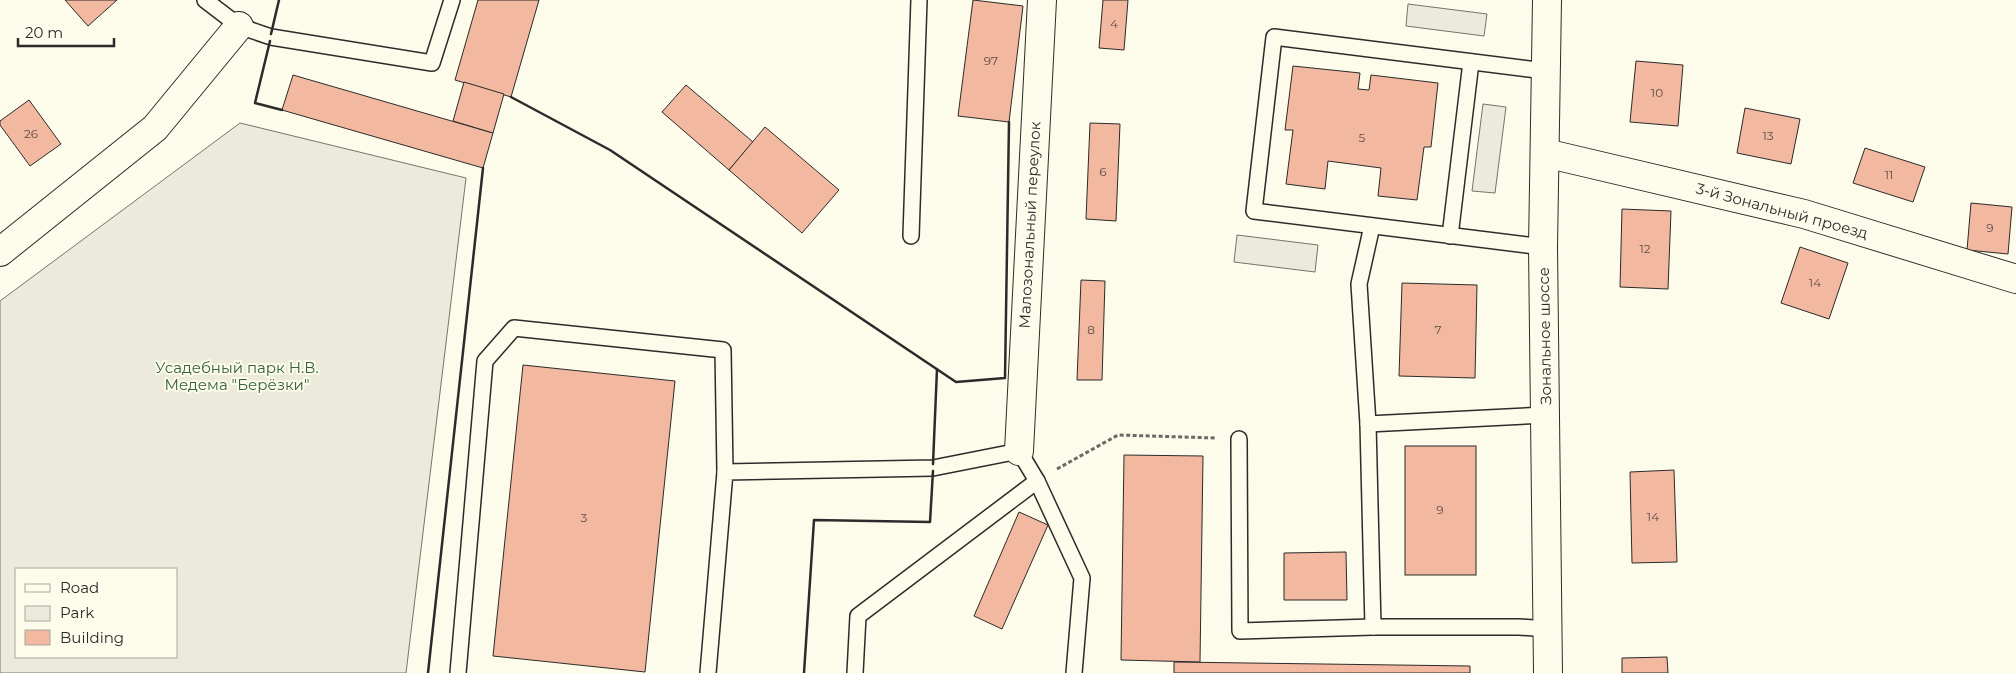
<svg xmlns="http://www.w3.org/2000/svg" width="2016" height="673" viewBox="0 0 2016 673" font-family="Montserrat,sans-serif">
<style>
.green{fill:#ecebdb;stroke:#74746e;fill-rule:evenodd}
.parking{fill:#eceadb;stroke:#74746e}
.building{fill:#f2b8a0;stroke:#2b2b2b}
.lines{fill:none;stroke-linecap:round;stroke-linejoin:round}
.service-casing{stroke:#2b2b2b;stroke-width:18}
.minor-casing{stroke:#2b2b2b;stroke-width:30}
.path{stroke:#6a6964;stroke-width:3;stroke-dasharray:4 2.5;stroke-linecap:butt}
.service{stroke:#fdfbea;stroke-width:15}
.minor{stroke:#fdfbea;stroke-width:28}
.wall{stroke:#2b2b2b;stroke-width:2.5}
.labels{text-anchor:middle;stroke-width:4;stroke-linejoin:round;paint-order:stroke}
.number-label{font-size:12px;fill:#5d4e48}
.street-label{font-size:15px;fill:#2b2b2b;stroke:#fdfbea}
.park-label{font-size:15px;fill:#34623c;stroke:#fdfbea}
</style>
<rect width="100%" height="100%" fill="#fdfbea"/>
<!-- green -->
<path class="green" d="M240 123 466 178 406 673H0V301ZM16 569H176V657H16Z"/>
<!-- parking -->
<g class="parking">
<polygon points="1408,4 1487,14 1484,36 1406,26"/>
<polygon points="1483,104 1506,107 1495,193 1472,191"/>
<polygon points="1237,235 1318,245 1315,272 1234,262"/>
</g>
<!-- building -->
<g class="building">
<polygon points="65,0 117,0 88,26"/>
<polygon points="478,0 539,0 511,97 455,80"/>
<polygon points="973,0 1023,6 1009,122 958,116"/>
<polygon points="1103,0 1128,0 1124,50 1099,48"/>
<polygon points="1636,61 1683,65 1678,126 1630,122"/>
<polygon points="1293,66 1360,73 1358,89 1369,90 1371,75 1438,83 1431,147 1424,147 1417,200 1378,196 1381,168 1328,161 1325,189 1286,184 1293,130 1285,130"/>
<polygon points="293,75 493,133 483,168 282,110"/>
<polygon points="464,82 504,94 493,133 453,121"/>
<polygon points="686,85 753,142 729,170 662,112"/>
<polygon points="29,100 61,144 30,166 0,125 0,121"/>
<polygon points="1745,108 1800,119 1791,164 1737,153"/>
<polygon points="1090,123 1120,124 1116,221 1086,219"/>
<polygon points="765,127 839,190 802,233 729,170"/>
<polygon points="1865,148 1925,167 1913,202 1853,183"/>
<polygon points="1971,203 2012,207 2008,254 1967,250"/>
<polygon points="1622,209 1671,211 1668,289 1620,287"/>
<polygon points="1800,247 1848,263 1829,319 1781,303"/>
<polygon points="1081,280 1105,281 1102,380 1077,380"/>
<polygon points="1402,283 1477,285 1475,378 1399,376"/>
<polygon points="523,365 675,381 645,672 493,656"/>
<rect x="1405" y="446" width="71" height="129"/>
<polygon points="1124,455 1203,456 1200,662 1121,660"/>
<polygon points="1674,470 1677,562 1632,563 1630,472"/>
<polygon points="1019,512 1048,525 1002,629 974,616"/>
<polygon points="1346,552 1347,600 1284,600 1284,553"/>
<polygon points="1667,657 1668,673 1622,673 1622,658"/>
<polygon points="1174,662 1470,666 1470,673 1174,673"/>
</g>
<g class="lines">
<defs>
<g id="service">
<polyline points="205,0 239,26 271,37 432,63 452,0"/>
<polyline points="1372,226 1359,284 1368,424 1373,627 1519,627 1548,629"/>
<polyline points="911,236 919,0"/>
<polyline points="1450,236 1471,62"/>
<polyline points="1543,247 1254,211 1274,37 1545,71"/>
<polyline points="1368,424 1546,415"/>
<polyline points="1239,439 1240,631 1373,627"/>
<polyline points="458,673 485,361 514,328 723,350 725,472"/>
<polyline points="708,673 725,472 933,468 1019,451 1037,481 1082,578 1074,673"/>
<polyline points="855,673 858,616 1037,481"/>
</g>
<g id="minor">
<polyline points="1547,0 1543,247 1548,673"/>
<polyline points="1545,153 1804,214 2016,279"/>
<polyline points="0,252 155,128 239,26"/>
<polyline points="1019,451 1042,0"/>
</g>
</defs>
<!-- service casing -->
<use href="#service" class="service-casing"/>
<!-- minor casing -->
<use href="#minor" class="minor-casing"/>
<!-- path -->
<polyline class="path" points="1057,469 1118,435 1216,438"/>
<!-- service -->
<use href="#service" class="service"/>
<!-- minor -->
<use href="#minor" class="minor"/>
<!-- wall -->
<g class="wall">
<polyline points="271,34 279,0"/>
<polyline points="270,41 255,103 282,110"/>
<polyline points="511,97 610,150 956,382 1005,378 1009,122"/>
<polyline points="933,464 937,369"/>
<polyline points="428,673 483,168"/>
<polyline points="804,673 814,520 930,522 933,471"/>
</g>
</g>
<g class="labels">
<!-- number labels -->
<g class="number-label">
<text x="1114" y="28">4</text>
<text x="991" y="65">97</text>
<text x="1657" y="97">10</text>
<text x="31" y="138">26</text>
<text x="1768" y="140">13</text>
<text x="1362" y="142">5</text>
<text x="1103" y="176">6</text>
<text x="1889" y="179">11</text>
<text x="1990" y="232">9</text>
<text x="1645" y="253">12</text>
<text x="1815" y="287">14</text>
<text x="1091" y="334">8</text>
<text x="1438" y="334">7</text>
<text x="1440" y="514">9</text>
<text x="1653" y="521">14</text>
<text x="584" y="522">3</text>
</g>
<!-- street labels -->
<g class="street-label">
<text transform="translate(1782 211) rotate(15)" y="5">3-й Зональный проезд</text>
<text transform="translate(1030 225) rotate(-87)" y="5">Малозональный переулок</text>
<text transform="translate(1545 336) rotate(-91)" y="5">Зональное шоссе</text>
</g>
<!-- park labels -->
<g class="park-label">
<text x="237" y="373">Усадебный парк Н.В.<tspan x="237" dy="17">Медема "Берёзки"</tspan></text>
</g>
</g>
<!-- legend -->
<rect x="15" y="568" width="162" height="90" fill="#fdfbea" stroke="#a9a89e"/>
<rect x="25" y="584" width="25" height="8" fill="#fdfbea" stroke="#a9a89e"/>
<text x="60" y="593" font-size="15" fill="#2b2b2b">Road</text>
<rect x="25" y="606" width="25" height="15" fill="#ecebdb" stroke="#a9a89e"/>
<text x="60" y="618" font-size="15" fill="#2b2b2b">Park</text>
<rect x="25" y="630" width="25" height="15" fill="#f2b8a0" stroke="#a9a89e"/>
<text x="60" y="643" font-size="15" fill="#2b2b2b">Building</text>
<!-- scale -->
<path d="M18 38v8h96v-8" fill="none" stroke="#2b2b2b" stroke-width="2.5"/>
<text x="25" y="38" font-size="15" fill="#2b2b2b" stroke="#fdfbea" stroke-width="4" paint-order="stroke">20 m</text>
</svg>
